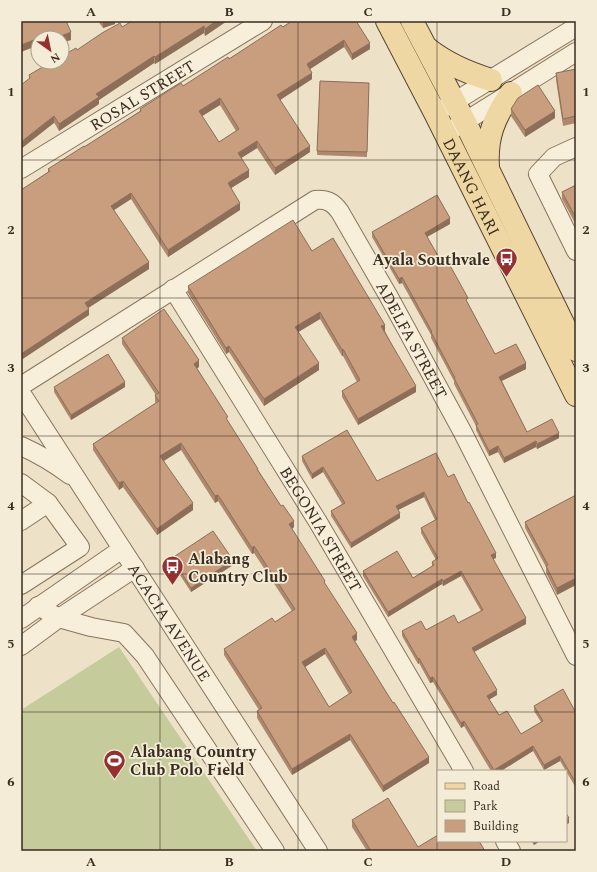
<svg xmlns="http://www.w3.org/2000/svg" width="597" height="872" viewBox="0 0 597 872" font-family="Spectral,serif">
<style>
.green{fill:#c5cb9b}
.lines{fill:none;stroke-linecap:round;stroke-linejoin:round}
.minor-casing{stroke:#88745d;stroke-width:20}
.major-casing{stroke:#564331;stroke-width:24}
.minor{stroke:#f8efdb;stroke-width:18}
.major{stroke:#eed7a2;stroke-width:22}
.wall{fill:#ad886d;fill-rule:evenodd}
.shaded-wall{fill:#8d6f59}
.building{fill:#c99e7f;stroke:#8d6f59;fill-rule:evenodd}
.grid{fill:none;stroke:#392c20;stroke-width:1;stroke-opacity:0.55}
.labels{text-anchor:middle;stroke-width:3.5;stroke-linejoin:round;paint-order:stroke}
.street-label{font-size:16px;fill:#392c20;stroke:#f4ecd7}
.poi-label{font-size:16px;font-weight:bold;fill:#392c20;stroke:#f4ecd7;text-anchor:start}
.neatline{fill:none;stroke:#392c20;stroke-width:1.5}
.grid-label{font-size:13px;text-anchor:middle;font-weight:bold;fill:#392c20}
</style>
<rect width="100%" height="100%" fill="#ede2c7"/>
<!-- green -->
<polygon class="green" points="119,647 257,851 21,851 21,710"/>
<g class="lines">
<defs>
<g id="minor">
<polyline points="435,113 454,102 576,27"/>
<polyline points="453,129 576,52"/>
<polyline points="576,147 554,157 538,174 576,251"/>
<path id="s1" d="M21 169 263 21"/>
<path id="s2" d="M173 289 318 522 464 771"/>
<path id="s3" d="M21 386 315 200C327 199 333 202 340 212L389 297 462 431 576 656"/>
<path id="s4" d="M21 393 318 851"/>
<path d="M21 446C39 454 54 463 70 475"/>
<polyline points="21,483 48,503 80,547 21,585"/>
<polyline points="21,521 48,503"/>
<polyline points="38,606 59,618 91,627 124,633 145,656 275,851"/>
<polyline points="21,619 122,549"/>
<polyline points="21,646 59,618 135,568"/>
<polyline points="505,841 511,851"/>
</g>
<g id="major">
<path id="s5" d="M387 21 435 113 576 395"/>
<polyline points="412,21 465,122 576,350"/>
<path d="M428 49C447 64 468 73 491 80"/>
<path d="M488 167C486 137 494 118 511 93"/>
</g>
</defs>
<!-- minor casing -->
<use href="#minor" class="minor-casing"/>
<!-- major casing -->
<use href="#major" class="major-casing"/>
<!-- minor -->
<use href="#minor" class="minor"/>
<!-- major -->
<use href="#major" class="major"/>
</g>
<!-- wall -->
<g class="wall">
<polygon points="21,21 71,40 38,38 38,52 36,53 34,47"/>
<polygon points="98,21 115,21 115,24 103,28"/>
<polygon points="227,21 205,36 204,33 155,64 154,63 99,100 99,104 59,131 29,79 29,75 77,50 122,27"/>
<path d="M292 21 370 49 352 60 344 47 310 69 312 79 280 100 310 152 275 175 257 148 241 158 249 177 231 188 240 210 168 257 131 199 114 210 149 269 88 308 89 315 21 360V190L48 172V169L84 147 140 111V109L183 86ZM220 105 236 131 219 142 202 116Z"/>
<polygon points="576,69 576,123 563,126 556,80 556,73"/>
<polygon points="320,81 369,83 367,157 317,155"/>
<polygon points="511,109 555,118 525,137 511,116"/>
<polygon points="576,185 576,225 562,199 562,192"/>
<polygon points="450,224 427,237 442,263 468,303 495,354 526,369 502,381 527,432 559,438 537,449 536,447 504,463 498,452 489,456 476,430 476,426 454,384 454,381 431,338 431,335 402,283 399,284 372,237 372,232"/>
<polygon points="312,251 385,331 416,392 358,425 342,397 342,391 357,382 343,356 342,356 320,319 298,332 319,370 264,406 229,352 226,354 188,293 188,286"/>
<path d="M122 338 199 367 197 368 228 422 294 527 292 529 325 584 357 640 355 641 429 763 383 792 350 740 292 775 257 718V711L259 710 224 655V649L275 622 292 611 254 553 252 554 218 501 215 503 181 450 164 461 193 510 157 535 123 487 119 490 93 450V444L156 403 155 402V395H156L122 344ZM325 654 349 694 329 707 305 667Z"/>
<polygon points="54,387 125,387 71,420 54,392"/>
<polygon points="302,456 377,481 448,477 468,503 496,558 493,559 526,624 474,652 497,695 489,699 499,715 521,734 541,722 534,711 534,706 576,713 576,788 560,761 544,770 533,751 501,771 491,771 464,726 461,728 433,682 430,683 419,663 418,664 402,636 402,631 426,630 458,623 481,611 461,576 443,586 442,584 388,617 363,576 363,571 413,578 432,566 432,562 436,560 421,533 421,528 435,520 424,497 398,510 400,518 351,548 331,516 331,511 342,504 323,472 312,479 302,461"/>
<polygon points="576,495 557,595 546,573 546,567 525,528 525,522"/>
<polygon points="172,558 233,565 191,592 172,563"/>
<polygon points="352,820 418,847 485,851 367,851 352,827"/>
<polygon points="531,841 540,841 534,845"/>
</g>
<!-- shaded-wall -->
<g class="shaded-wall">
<polygon points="103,21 115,21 115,24 103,28"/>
<polygon points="216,21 227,21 205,36 205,29"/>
<polygon points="204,26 204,33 155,64 155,57"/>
<polygon points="71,32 71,40 62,43 62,38 56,38"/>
<polygon points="34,40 34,47 21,52 21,45"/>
<polygon points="344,40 344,47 307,71 307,64"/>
<polygon points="370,43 370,49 352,60 352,54"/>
<polygon points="38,44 38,52 36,53 36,45"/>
<polygon points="154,56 154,63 99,100 99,104 59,131 59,124 96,94"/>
<polygon points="312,73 312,79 277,102 277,95"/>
<polygon points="220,98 220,105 199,118 199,111"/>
<polygon points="555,111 555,118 525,137 525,130"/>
<polygon points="54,116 54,123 21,149 21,142"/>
<polygon points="257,141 257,148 238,160 238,153"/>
<polygon points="310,146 310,152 275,175 275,168"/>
<polygon points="249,170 249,177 228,190 228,183"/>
<polygon points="131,193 131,199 111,212 111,206"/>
<polygon points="240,203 240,210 168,257 168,250"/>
<polygon points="450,218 450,224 425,238 425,233"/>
<polygon points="149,262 149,269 85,310 85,303"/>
<polygon points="402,277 402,283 399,284 399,279"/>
<polygon points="89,309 89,315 21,360 21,354"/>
<polygon points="320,312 320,319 295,334 295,327"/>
<polygon points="385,325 385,331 381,333 381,326"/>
<polygon points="229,346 229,352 226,354 226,348"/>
<polygon points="343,349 343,356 342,356 342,350"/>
<polygon points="199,360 199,367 194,370 194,364"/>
<polygon points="319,363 319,370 264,406 264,399"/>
<polygon points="526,363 526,369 499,382 499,377"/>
<polygon points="125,382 125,387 71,420 71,415"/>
<polygon points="416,386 416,392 358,425 358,419"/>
<polygon points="559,433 559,438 537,449 537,444"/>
<polygon points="536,441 536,447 504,463 504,458"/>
<polygon points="181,443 181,450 160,463 160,456"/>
<polygon points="498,446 498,452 489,456 489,451"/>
<polygon points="323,467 323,472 312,479 312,474"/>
<polygon points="123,481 123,487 119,490 119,483"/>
<polygon points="424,492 424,497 396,511 396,506"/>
<polygon points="218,495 218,501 215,503 215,496"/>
<polygon points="193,503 193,510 157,535 157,529"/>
<polygon points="400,513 400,518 351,548 351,543"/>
<polygon points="294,521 294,527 289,531 289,524"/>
<polygon points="254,546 254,553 252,554 252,548"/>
<polygon points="496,553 496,558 491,560 491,555"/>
<polygon points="233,560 233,565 191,592 191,588"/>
<polygon points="461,571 461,576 443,586 443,581"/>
<polygon points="576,578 576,585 557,595 557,588"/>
<polygon points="442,579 442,584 388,617 388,612"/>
<polygon points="526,618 526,624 472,653 472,648"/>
<polygon points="357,633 357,640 352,643 352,637"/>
<polygon points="325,648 325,654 302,669 302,662"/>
<polygon points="419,658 419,663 418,664 418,659"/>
<polygon points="433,677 433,682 430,683 430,678"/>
<polygon points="497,690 497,695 487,701 487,696"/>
<polygon points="464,721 464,726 461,728 461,723"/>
<polygon points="350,734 350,740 292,775 292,769"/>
<polygon points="533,746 533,751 501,771 494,771 494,770"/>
<polygon points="560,756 560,761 544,770 544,765"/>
<polygon points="429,757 429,763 383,792 383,786"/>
<polygon points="569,818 569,823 566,825 566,820"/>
<polygon points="534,841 540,841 534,845"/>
</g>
<!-- building -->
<g class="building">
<polygon points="21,21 66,21 71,32 56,38 38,38 38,44 36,45 34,40 21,45"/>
<polygon points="132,21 216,21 205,29 204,26 155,57 154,56 96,94 99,97 59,124 54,116 21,142 21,85 30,78 29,75 51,62 62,62 62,56 76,48 77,50 102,33 120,23 122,27"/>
<path d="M292 21H356L370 43 352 54 344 40 307 64 312 73 277 95 310 146 275 168 257 141 238 153 249 170 228 183 240 203 168 250 131 193 111 206 149 262 85 303 89 309 21 354V190L50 171 48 169 84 146V147L141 111 140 109 181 83 183 86 228 57 229 59 281 25 283 27ZM220 98 239 129 219 142 199 111Z"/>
<polygon points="576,69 576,116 563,119 556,73"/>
<polygon points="320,81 369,83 367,152 317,151"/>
<polygon points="538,85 555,111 525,130 511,109 518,98"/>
<polygon points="576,185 576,218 562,192"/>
<polygon points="437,195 450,218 425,233 442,263 447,260 468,298 466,300 495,354 516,344 526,363 499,377 527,432 552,419 559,433 537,444 536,441 504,458 498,446 489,451 476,425 478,424 454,378 455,378 431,332 432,332 402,277 399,279 372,232"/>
<polygon points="293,220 312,251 333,238 385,325 381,326 416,386 358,419 342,391 360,380 343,349 342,350 320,312 295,327 319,363 264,399 229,346 226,348 188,286"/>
<path d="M164 309 199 360 194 364 228 417 226 418 258 469H257L281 506 283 505 294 521 289 524 325 581 324 582 357 633 352 637 393 703 394 702 429 757 383 786 350 734 292 769 257 711 262 708 224 649 272 618 275 622 295 609 254 546 252 548 218 495 215 496 181 443 160 456 193 503 157 529 123 481 119 483 93 444 159 401 155 395 159 393 122 338ZM325 648 352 692 329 707 302 662Z"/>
<polygon points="108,354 125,382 71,415 54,387"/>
<polygon points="347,430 377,481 436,453 448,477 454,474 468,503 469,502 496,553 491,555 526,618 472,648 497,690 487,696 499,715 507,711 521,734 543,721 534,706 563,689 576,713 576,783 560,756 544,765 533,746 494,770 464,721 461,723 433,677 430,678 419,658 418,659 402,631 421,621 426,630 454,615 458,623 483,610 461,571 443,581 442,579 388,612 363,571 397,551 413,578 434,565 432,562 438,558 421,528 437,519 424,492 396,506 400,513 351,543 331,511 345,503 323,467 312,474 302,456"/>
<polygon points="576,495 576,578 557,588 546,566 548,565 525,522"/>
<polygon points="213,531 233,560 191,588 172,558"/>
<polygon points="388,798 418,847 438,835 438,841 479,841 485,851 371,851 352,820"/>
<polygon points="566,813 569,818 566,820"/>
</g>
<!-- grid -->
<path class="grid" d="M160 21V851M298 21V851M437 21V851M21 160H576M21 298H576M21 436H576M21 574H576M21 712H576"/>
<!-- icons -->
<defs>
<symbol id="bus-pin" viewBox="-11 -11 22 30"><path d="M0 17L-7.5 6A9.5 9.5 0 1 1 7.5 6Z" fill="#943030" stroke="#f4ecd7"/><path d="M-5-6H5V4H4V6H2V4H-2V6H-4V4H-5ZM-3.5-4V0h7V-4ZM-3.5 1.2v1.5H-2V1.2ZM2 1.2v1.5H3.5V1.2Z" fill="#fff"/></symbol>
<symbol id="stadium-pin" viewBox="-11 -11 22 30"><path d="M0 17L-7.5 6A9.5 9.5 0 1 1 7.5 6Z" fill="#943030" stroke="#f4ecd7"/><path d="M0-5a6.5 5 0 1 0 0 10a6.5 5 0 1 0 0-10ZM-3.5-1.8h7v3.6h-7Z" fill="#fff"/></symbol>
</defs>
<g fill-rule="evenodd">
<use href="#bus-pin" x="494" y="246" width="25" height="34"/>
<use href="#bus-pin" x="160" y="554" width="25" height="34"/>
<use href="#stadium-pin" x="102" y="748" width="25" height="34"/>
</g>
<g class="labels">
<!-- street labels -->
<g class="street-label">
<text dy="6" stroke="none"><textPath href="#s1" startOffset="142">ROSAL STREET</textPath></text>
<text dy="6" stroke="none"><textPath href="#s5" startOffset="186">DAANG HARI</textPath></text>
<text dy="6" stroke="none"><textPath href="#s3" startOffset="524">ADELFA STREET</textPath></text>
<text dy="6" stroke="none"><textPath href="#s2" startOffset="282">BEGONIA STREET</textPath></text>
<text dy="6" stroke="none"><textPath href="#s4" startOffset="273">ACACIA AVENUE</textPath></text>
</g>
<!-- poi labels -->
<g class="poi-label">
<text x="490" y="265" text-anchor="end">Ayala Southvale</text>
<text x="188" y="564">Alabang<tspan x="188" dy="18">Country Club</tspan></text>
<text x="130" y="757">Alabang Country<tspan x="130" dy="18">Club Polo Field</tspan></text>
</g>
</g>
<!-- border -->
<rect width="597" height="872" fill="none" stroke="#f4ecd7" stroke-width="44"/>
<!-- legend -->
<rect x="437" y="770" width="130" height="72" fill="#f4ecd7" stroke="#a99f8e"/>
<rect x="445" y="783" width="20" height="6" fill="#eed7a2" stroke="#a99f8e"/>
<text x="473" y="790" font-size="12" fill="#392c20">Road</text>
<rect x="445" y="800" width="20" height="12" fill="#c5cb9b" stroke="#a99f8e"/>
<text x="473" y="810" font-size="12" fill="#392c20">Park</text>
<rect x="445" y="820" width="20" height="12" fill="#c99e7f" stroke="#a99f8e"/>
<text x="473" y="830" font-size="12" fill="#392c20">Building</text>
<!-- north arrow -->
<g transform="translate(50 50) rotate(147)"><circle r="19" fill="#f4ecd7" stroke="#a99f8e"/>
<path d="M0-3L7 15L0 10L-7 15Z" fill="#943030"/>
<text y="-6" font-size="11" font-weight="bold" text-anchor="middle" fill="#392c20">N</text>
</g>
<rect x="22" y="22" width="553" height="828" class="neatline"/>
<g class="grid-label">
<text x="91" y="16">A</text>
<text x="229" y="16">B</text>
<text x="368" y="16">C</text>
<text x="506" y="16">D</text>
<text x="11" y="96">1</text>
<text x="586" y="96">1</text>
<text x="11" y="234">2</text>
<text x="586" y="234">2</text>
<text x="11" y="372">3</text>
<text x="586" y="372">3</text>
<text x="11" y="510">4</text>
<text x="586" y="510">4</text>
<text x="11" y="648">5</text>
<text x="586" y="648">5</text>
<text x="11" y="786">6</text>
<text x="586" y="786">6</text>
<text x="91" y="866">A</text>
<text x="229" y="866">B</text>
<text x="368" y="866">C</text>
<text x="506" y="866">D</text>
</g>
</svg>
